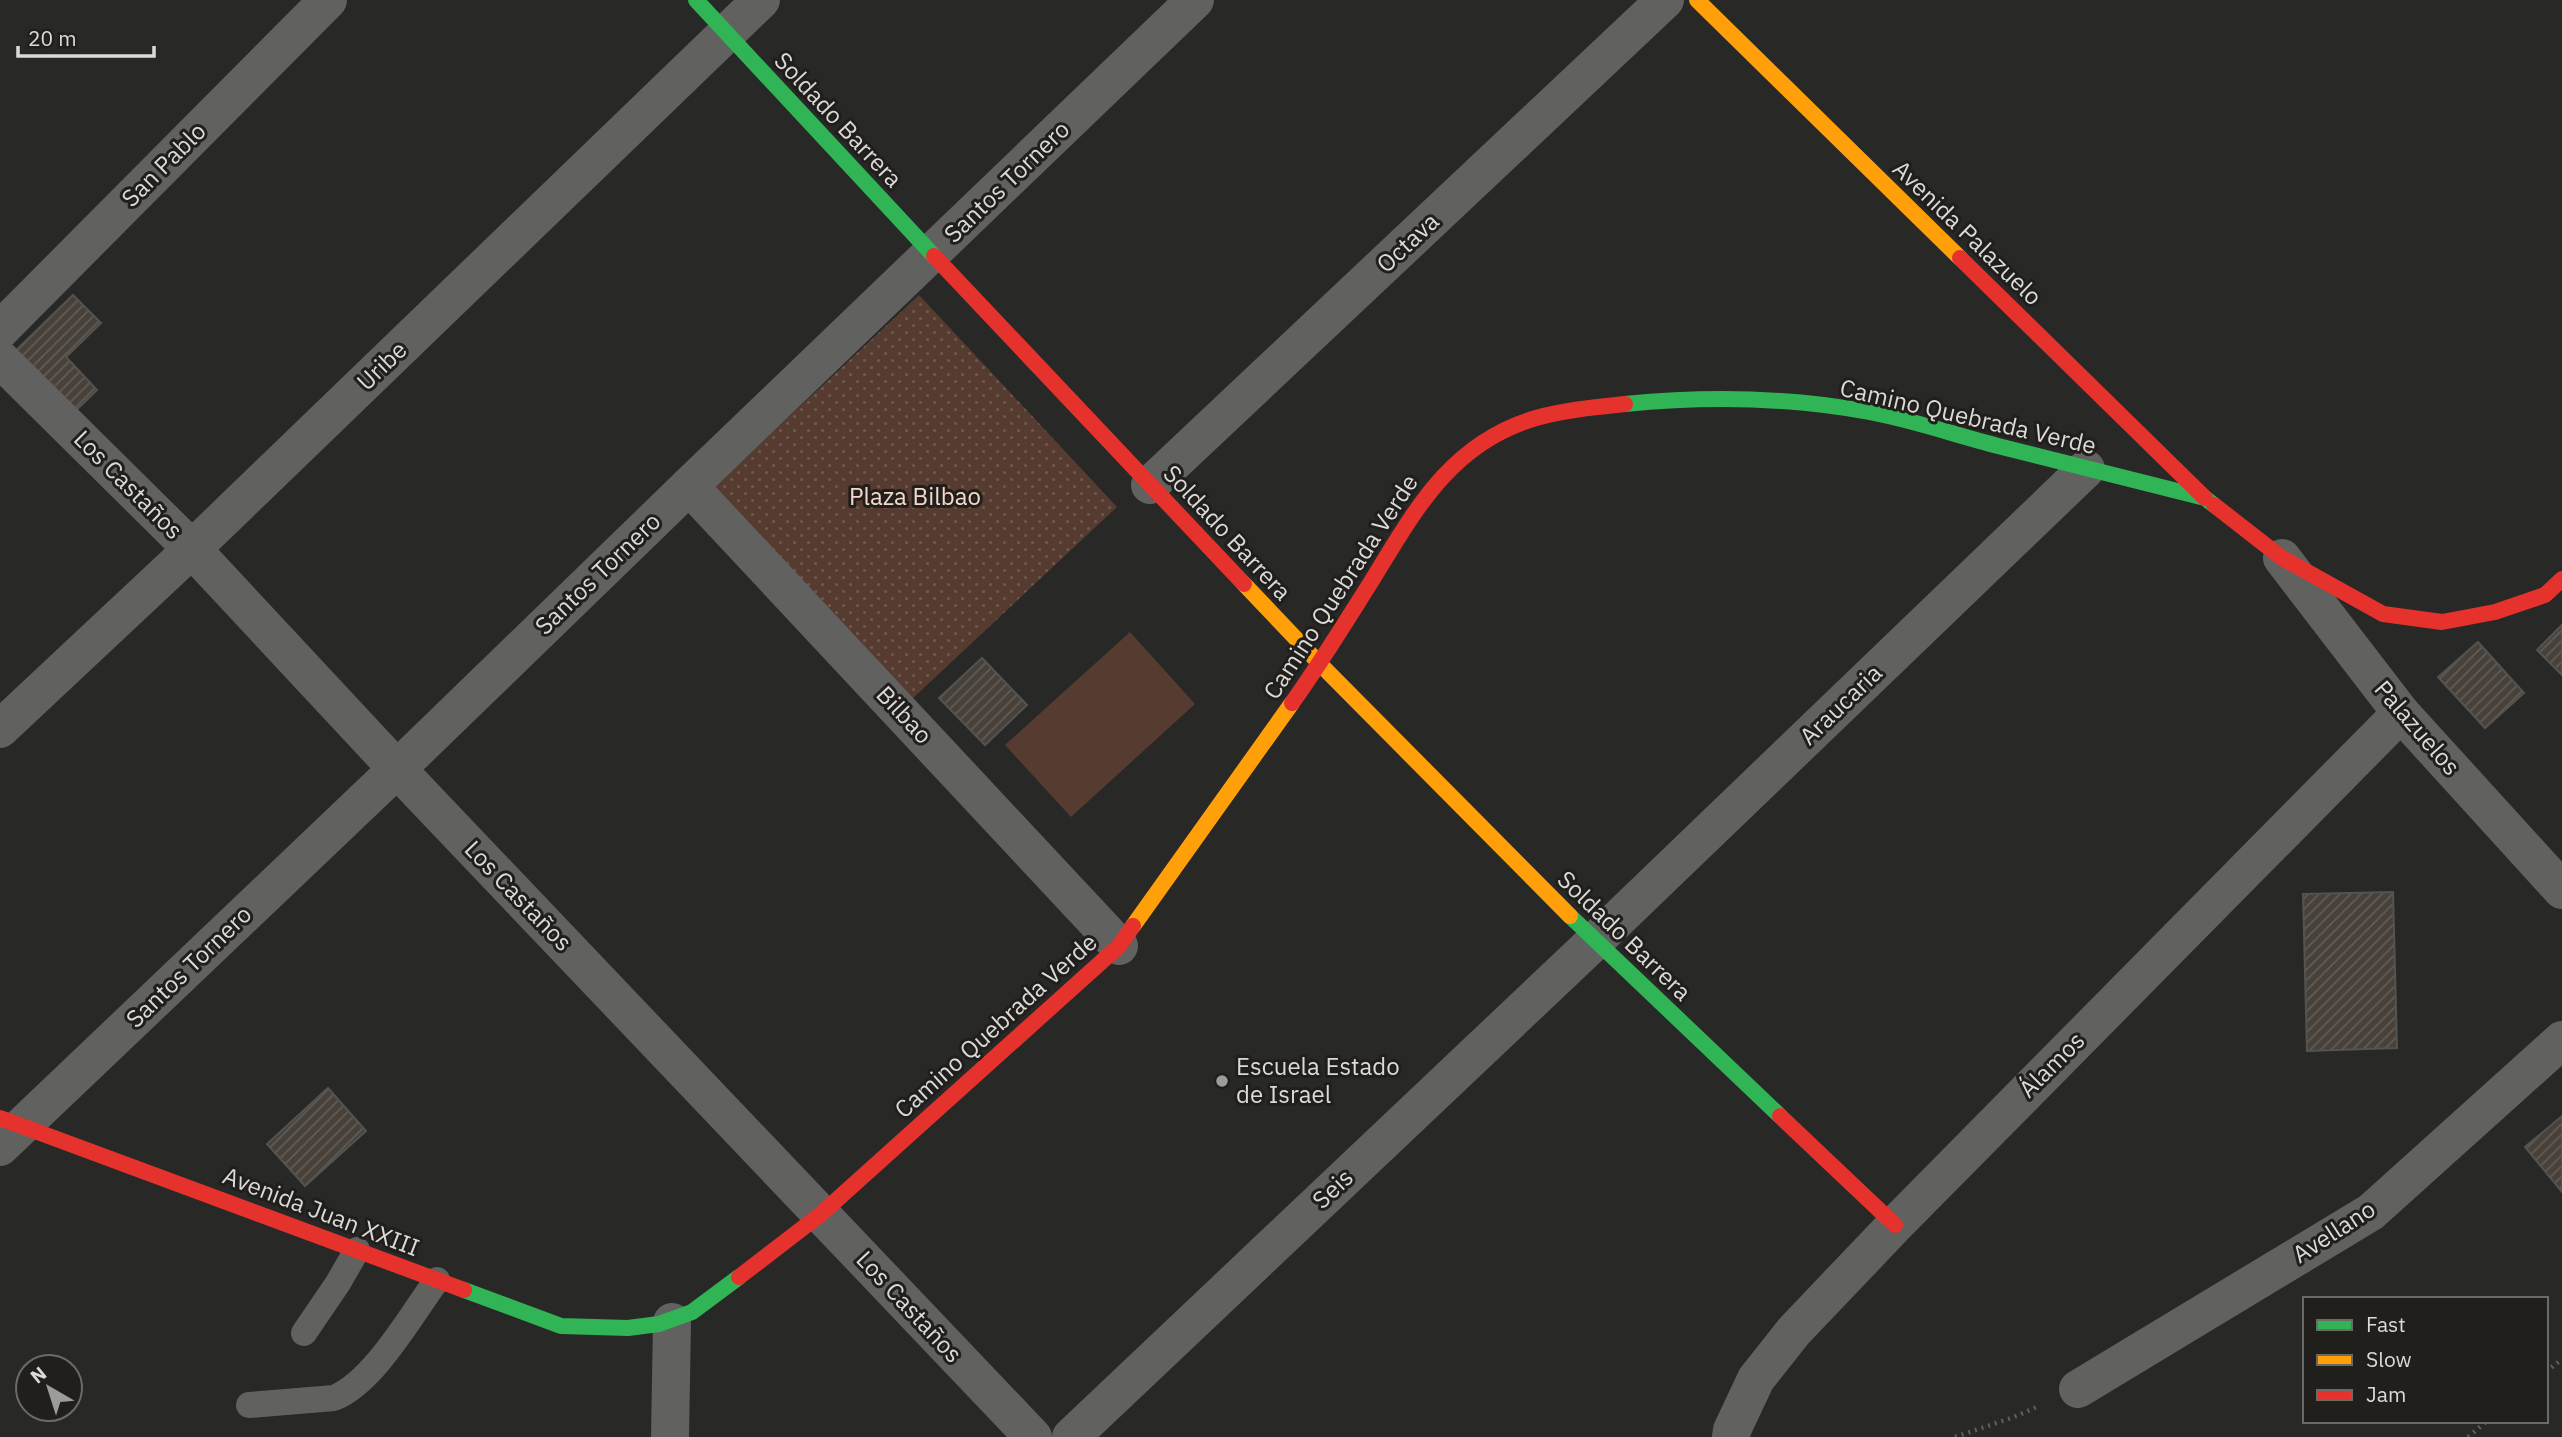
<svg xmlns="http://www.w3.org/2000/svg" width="2562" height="1437" viewBox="0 0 2562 1437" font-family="'IBM Plex Sans',sans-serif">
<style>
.park{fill:url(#park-dots)}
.garden{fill:#563b30}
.building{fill:url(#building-hatch);stroke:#535352;stroke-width:2}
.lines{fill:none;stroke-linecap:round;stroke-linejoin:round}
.path{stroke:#5e5e5d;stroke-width:4.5;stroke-dasharray:2 5;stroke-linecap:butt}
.lane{stroke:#616160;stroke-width:26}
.street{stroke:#616160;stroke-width:38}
.fast{stroke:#30b455;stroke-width:16}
.slow{stroke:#ff9f0a;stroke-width:16}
.jam{stroke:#e5322d;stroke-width:16}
.poi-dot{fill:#9c9c9a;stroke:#201f1c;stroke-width:2.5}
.labels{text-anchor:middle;stroke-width:6;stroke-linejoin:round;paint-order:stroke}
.street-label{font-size:24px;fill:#dbdad8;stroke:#201f1c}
.park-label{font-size:24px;fill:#f7d7c9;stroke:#201f1c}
.poi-label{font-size:24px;fill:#dbdad8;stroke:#201f1c;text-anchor:start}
</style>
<defs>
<pattern id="park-dots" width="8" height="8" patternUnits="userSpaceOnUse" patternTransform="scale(1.75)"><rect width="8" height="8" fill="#563b30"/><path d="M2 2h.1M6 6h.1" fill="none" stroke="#6e574d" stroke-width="1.8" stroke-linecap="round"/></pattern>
<pattern id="building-hatch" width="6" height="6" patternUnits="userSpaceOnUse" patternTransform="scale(1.75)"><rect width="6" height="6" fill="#47413a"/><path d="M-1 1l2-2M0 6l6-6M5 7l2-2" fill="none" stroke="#615c56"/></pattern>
</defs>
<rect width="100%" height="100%" fill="#282827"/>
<!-- park -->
<polygon class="park" points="919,295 1117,507 912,699 714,487"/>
<!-- garden -->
<polygon class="garden" points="1130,632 1195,704 1071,817 1005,745"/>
<!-- building -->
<g class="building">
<polygon points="73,295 101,323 66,357 97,390 65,421 6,360"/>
<polygon points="2562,625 2562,675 2537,650"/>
<polygon points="2478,642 2524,693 2485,728 2438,677"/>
<polygon points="982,658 1027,705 985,745 939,698"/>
<polygon points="2393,892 2397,1048 2307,1051 2303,894"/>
<polygon points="328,1088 366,1131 305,1186 267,1144"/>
<polygon points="2562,1116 2562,1192 2525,1147"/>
</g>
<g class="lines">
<!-- path -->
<g class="path">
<polyline points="2546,1372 2562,1359"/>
<polyline points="1955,1437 2014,1417 2039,1406"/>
<polyline points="2468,1437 2487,1421"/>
</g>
<!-- lane -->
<g class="lane">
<polyline points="304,1333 338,1283 357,1250"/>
<path d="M249 1405 334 1398C374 1382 411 1315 437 1280"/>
</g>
<!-- street -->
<g class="street">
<polyline points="0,330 328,0"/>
<polyline points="0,359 192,549 397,769 1033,1437"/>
<polyline points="1150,485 1665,0"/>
<polyline points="689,486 1119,946"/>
<polyline points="2282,558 2401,713 2562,890"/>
<polyline points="0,729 192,549 761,0"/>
<polyline points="0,1147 397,769 689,486 1195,0"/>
<polyline points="2078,1389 2371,1212 2562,1040"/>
<polyline points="670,1437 672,1322"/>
<polyline points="1071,1437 1595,941 2086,469"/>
<polyline points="1731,1437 1732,1430 1756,1379 1794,1331 1895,1225 2401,713"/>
</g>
<!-- fast -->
<g class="fast">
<polyline points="696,0 934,256"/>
<path d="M1625 404C1707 396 1788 397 1869 412 1913 420 1955 435 1998 446 2067 464 2136 481 2205 498L2214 505"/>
<polyline points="1570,916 1780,1116"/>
<polyline points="464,1290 561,1326 628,1328 659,1324 692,1312 739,1277"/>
</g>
<!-- slow -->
<g class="slow">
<polyline points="1697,0 1960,258"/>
<polyline points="1244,584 1320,664 1570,916"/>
<polyline points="1133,926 1292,703"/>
</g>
<!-- jam -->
<g class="jam">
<polyline points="934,256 1244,584"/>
<polyline points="1960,258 2205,498"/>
<polyline points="2214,505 2282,558 2383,614 2442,622 2495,612 2545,595 2562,579"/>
<path d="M1292 703C1320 664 1345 623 1371 582 1414 512 1450 443 1536 418 1564 410 1596 407 1625 404"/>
<polyline points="1780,1116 1895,1225"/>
<polyline points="0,1118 464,1290"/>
<polyline points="739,1277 821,1214 1119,946 1133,926"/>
</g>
</g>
<!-- markers -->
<circle class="poi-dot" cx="1222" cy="1081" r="7"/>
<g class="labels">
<!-- street labels -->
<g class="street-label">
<text transform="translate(838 120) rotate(47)" y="8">Soldado Barrera</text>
<text transform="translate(164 165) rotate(-45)" y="8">San Pablo</text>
<text transform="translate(1007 182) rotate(-44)" y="8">Santos Tornero</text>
<text transform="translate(1967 233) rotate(44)" y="8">Avenida Palazuelo</text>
<text transform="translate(1408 243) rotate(-43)" y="8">Octava</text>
<text transform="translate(382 366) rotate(-44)" y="8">Uribe</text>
<text transform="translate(1968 417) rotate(13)" y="8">Camino Quebrada Verde</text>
<text transform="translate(128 485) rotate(45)" y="8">Los Castaños</text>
<text transform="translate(1227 533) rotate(47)" y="8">Soldado Barrera</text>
<text transform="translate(598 574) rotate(-44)" y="8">Santos Tornero</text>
<text transform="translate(1341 587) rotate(-57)" y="8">Camino Quebrada Verde</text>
<text transform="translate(1841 705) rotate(-44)" y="8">Araucaria</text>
<text transform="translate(904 715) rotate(47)" y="8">Bilbao</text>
<text transform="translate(2417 728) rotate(49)" y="8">Palazuelos</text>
<text transform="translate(518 896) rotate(46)" y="8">Los Castaños</text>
<text transform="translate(1624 936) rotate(44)" y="8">Soldado Barrera</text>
<text transform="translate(189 967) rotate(-44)" y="8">Santos Tornero</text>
<text transform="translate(996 1026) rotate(-42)" y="8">Camino Quebrada Verde</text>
<text transform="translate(2052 1065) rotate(-45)" y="8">Álamos</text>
<text transform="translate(1333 1189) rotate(-43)" y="8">Seis</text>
<text transform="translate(321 1212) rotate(21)" y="8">Avenida Juan XXIII</text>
<text transform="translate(2334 1232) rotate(-33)" y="8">Avellano</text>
<text transform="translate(909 1307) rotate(47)" y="8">Los Castaños</text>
</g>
<!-- park labels -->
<g class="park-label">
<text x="915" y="505">Plaza Bilbao</text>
</g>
<!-- poi labels -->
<g class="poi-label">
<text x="1236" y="1075">Escuela Estado<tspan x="1236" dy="28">de Israel</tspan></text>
</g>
</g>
<!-- legend -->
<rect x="2303" y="1297" width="245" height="126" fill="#201f1c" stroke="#6b6a67" stroke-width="2"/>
<rect x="2317" y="1320" width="35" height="10" fill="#30b455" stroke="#6b6a67" stroke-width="2"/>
<text x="2366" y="1332" font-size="21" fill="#dbdad8">Fast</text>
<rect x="2317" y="1355" width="35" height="10" fill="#ff9f0a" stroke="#6b6a67" stroke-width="2"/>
<text x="2366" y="1367" font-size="21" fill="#dbdad8">Slow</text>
<rect x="2317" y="1390" width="35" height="10" fill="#e5322d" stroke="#6b6a67" stroke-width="2"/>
<text x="2366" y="1402" font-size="21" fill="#dbdad8">Jam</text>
<!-- north arrow -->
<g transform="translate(49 1388) rotate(321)"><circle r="33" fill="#201f1c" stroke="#6b6a67" stroke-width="2"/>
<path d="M0-5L12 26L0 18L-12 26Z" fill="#9c9c9a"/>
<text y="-10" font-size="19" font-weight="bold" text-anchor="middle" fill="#dbdad8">N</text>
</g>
<!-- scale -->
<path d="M18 46v10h136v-10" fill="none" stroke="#dbdad8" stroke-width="3.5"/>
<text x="28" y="46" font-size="21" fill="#dbdad8" stroke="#201f1c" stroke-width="5" paint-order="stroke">20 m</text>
</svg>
